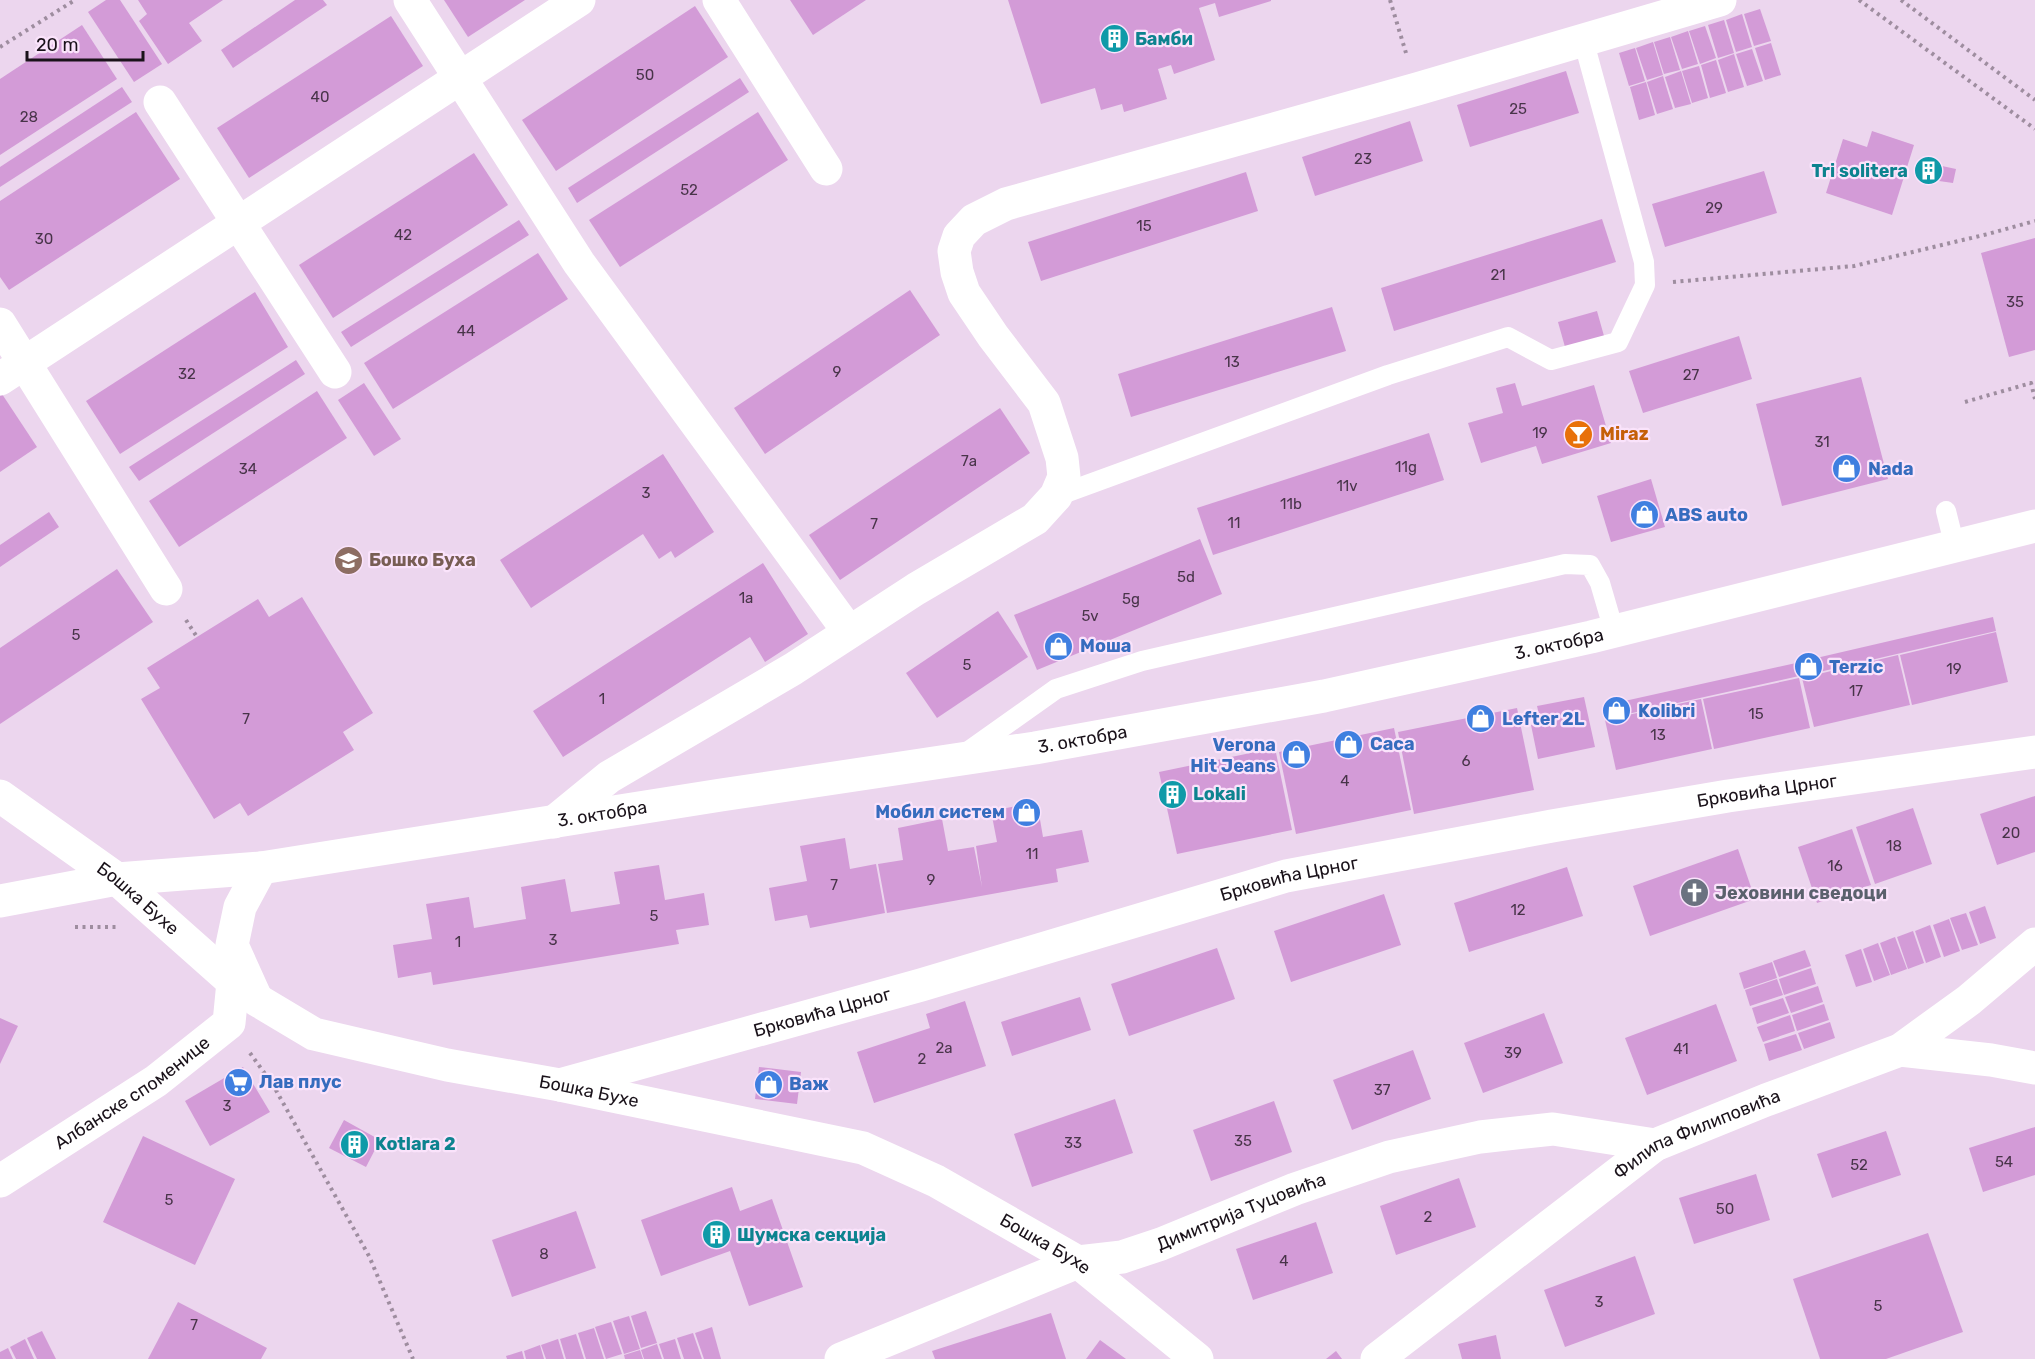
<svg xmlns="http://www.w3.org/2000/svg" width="2035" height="1359" viewBox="0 0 2035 1359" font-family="Rubik,sans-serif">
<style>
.building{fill:#d39bd7}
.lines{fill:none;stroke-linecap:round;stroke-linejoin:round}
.path{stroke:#9e8d9f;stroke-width:4;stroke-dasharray:3 4.5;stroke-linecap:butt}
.service{stroke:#fff;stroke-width:20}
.minor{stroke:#fff;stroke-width:33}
.labels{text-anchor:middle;stroke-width:4.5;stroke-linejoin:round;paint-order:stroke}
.number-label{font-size:15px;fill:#483449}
.culture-label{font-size:18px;font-weight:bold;fill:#0d838f;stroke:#fae3fb;text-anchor:start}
.food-label{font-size:18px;font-weight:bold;fill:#c56008;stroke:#fae3fb;text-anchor:start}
.shop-label{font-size:18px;font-weight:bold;fill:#366cbe;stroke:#fae3fb;text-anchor:start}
.education-label{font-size:18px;font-weight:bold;fill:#785e54;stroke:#fae3fb;text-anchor:start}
.street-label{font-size:18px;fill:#1a121a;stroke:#fae3fb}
.worship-label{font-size:18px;font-weight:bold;fill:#5b616d;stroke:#fae3fb;text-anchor:start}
</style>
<rect width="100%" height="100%" fill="#ecd6ee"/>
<!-- building -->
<g class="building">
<polygon points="106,0 120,0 162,64 134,82 88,12"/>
<polygon points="138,0 223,0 189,23 202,41 168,64 139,21 147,14"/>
<polygon points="295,0 323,0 327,5 233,68 221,50"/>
<polygon points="444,0 525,0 468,37"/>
<polygon points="790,0 866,0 813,35"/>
<polygon points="1008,0 1271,0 1271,1 1219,17 1215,3 1199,8 1215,60 1174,74 1171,65 1158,69 1167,99 1124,112 1122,104 1101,110 1095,88 1041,104"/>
<polygon points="695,6 728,57 556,171 522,120"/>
<polygon points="1760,9 1771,41 1754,46 1744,14"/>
<polygon points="1742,14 1752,47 1736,52 1726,20"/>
<polygon points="391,16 423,66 249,178 217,128"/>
<polygon points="1724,20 1734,53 1718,58 1708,25"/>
<polygon points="82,25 117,79 0,155 0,79"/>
<polygon points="1705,26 1716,58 1700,64 1689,31"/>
<polygon points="1688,31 1698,64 1682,69 1671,37"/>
<polygon points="1670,37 1680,70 1664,74 1654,42"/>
<polygon points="1653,42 1663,75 1647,80 1636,48"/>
<polygon points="1771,43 1781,75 1765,80 1755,48"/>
<polygon points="1635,48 1645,81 1629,86 1619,53"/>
<polygon points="1752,49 1763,81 1747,86 1736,54"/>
<polygon points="1734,54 1744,87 1728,92 1718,60"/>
<polygon points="1716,60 1726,93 1710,98 1701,65"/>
<polygon points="1699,66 1708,98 1692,103 1682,71"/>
<polygon points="1566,71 1579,113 1470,147 1457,105"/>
<polygon points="1681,71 1691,104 1675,108 1665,77"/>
<polygon points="1663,76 1673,109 1657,114 1647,82"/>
<polygon points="740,78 749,92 577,203 568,188"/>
<polygon points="1646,82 1655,115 1639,120 1630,87"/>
<polygon points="122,87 132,102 0,187 0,167"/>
<polygon points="136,112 180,179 9,290 0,277 0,201"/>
<polygon points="758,112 788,160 620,267 589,220"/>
<polygon points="1410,121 1423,161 1315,196 1302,157"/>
<polygon points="1872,131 1914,145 1892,215 1826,193 1843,139 1867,147"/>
<polygon points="474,153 508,205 333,318 299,265"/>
<polygon points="1923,162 1937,165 1935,180 1920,177"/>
<polygon points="1942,166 1956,169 1953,183 1939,181"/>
<polygon points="1764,171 1777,213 1665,247 1652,204"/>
<polygon points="1246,172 1258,211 1041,281 1028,242"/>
<polygon points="1602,219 1616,262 1394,331 1381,288"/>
<polygon points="519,220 529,235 351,347 341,332"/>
<polygon points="2035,238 2035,350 2009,357 1981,253"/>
<polygon points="538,253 568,299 393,409 364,363"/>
<polygon points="910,290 940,335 765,454 734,408"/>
<polygon points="255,292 288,347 120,454 86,401"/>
<polygon points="1332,307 1346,351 1131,417 1118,374"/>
<polygon points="1597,311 1604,336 1565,347 1558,322"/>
<polygon points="1739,336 1752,379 1643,413 1629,371"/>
<polygon points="296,360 305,374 139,481 129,467"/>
<polygon points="1861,377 1888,479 1782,506 1756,404"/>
<polygon points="364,383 401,439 374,456 338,400"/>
<polygon points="1515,383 1522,406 1594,385 1611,443 1542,464 1536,446 1481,463 1468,423 1503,413 1496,388"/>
<polygon points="317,391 347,438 179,547 149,501"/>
<polygon points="2,394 37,447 0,472 0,396"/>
<polygon points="1000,408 1030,453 840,580 809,535"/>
<polygon points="1429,433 1444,480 1213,555 1197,508"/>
<polygon points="663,454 714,532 675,558 671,551 659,559 643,534 531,608 500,560"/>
<polygon points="1651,479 1665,527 1611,542 1597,496"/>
<polygon points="49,512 59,527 0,567 0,545"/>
<polygon points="1200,539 1222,594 1037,670 1014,615"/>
<polygon points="763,563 808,634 765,662 750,637 563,757 533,711"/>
<polygon points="117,569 153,622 0,724 0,648"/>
<polygon points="302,597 373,713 343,732 354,750 248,816 240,803 214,819 141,699 160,688 147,668 258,599 269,617"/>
<polygon points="998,611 1028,657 937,718 906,673"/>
<polygon points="1993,617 1996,631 1802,676 1799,662"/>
<polygon points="1996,632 2008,682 1912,705 1900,655"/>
<polygon points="1898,655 1910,705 1814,727 1802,678"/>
<polygon points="1796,663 1799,676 1605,719 1602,706"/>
<polygon points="1799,678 1810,728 1714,749 1703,699"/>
<polygon points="1584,697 1595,747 1538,759 1531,725 1541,723 1537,706"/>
<polygon points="1701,699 1712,749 1616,770 1605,720"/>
<polygon points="1517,708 1534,790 1414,814 1398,732"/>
<polygon points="1394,728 1411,810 1296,834 1279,752"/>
<polygon points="1275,748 1292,830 1177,854 1159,772"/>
<polygon points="2035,796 2035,852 1997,865 1980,814"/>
<polygon points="1037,802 1043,837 1082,830 1089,862 1056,869 1058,882 887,913 878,864 903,860 898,828 942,819 948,851 974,847 982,887 976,846 997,842 991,811"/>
<polygon points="1913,808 1932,864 1875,884 1856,827"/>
<polygon points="1852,829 1871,885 1817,903 1798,847"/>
<polygon points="845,838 850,869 876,864 885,913 810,928 807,915 775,921 769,888 807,881 800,846"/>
<polygon points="1738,849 1755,899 1650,936 1633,886"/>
<polygon points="659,865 665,900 704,893 709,925 676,930 679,944 433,985 431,972 398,978 393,945 432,939 426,904 469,897 474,928 526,919 521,887 565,879 571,912 620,904 614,872"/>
<polygon points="1567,867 1583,916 1469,952 1454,903"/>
<polygon points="1384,894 1401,945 1291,982 1274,931"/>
<polygon points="1985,906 1996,938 1980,944 1969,912"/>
<polygon points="1966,913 1978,945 1962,950 1950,918"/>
<polygon points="1949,919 1960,951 1944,957 1933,925"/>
<polygon points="1930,925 1941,957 1926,963 1915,931"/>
<polygon points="1913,931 1924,963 1908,969 1897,937"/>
<polygon points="1895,937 1907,969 1891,975 1880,943"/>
<polygon points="1878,943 1890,975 1874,981 1863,949"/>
<polygon points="1217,948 1235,999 1129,1036 1111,984"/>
<polygon points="1861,949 1872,982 1856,987 1845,955"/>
<polygon points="1805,950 1811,966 1779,977 1773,961"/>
<polygon points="1772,962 1777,978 1744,989 1739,973"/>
<polygon points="1811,968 1816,984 1784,995 1779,979"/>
<polygon points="1777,979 1783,995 1750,1006 1745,990"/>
<polygon points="1818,986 1823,1002 1791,1013 1785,997"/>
<polygon points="1080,997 1091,1030 1012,1056 1001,1022"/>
<polygon points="1783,998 1789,1013 1757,1024 1752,1008"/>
<polygon points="965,1001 986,1066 874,1103 857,1052 930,1028 926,1014"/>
<polygon points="1716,1004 1737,1061 1647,1095 1625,1038"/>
<polygon points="1824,1004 1829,1020 1797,1031 1792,1015"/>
<polygon points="1544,1013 1563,1063 1483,1093 1464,1043"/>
<polygon points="1790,1015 1795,1031 1763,1042 1757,1027"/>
<polygon points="0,1018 18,1026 0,1064"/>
<polygon points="1830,1022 1835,1038 1804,1049 1798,1033"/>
<polygon points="1796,1034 1802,1050 1769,1061 1764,1044"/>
<polygon points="1413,1050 1431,1099 1352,1130 1333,1080"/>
<polygon points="243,1067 270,1112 210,1146 185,1101"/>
<polygon points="759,1067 801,1072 797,1104 755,1099"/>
<polygon points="1115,1099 1133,1153 1032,1187 1014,1134"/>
<polygon points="1274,1101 1292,1152 1211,1181 1193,1130"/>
<polygon points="344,1120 380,1140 366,1167 329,1148"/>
<polygon points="2035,1127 2035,1175 1983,1192 1969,1148"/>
<polygon points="1886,1131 1901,1175 1832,1198 1817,1154"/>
<polygon points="143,1136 235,1179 195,1265 103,1222"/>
<polygon points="1756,1174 1770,1220 1694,1244 1679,1198"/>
<polygon points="1459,1178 1476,1227 1396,1255 1380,1206"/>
<polygon points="732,1187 740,1211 772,1199 803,1287 749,1306 730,1251 661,1276 641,1220"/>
<polygon points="576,1211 596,1268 512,1297 492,1240"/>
<polygon points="1316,1222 1333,1273 1253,1300 1236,1249"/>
<polygon points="1928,1233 1963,1332 1886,1359 1820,1359 1793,1279"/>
<polygon points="1635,1256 1655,1314 1565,1347 1544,1290"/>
<polygon points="178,1302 267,1348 261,1359 148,1359"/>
<polygon points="646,1311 657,1343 641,1348 631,1316"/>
<polygon points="1051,1313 1066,1359 935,1359 932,1351"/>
<polygon points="629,1316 640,1349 624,1354 613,1321"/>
<polygon points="611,1322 622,1354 606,1359 595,1327"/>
<polygon points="712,1327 721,1359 704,1359 695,1333"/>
<polygon points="594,1328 604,1359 586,1359 578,1333"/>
<polygon points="42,1331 56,1359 37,1359 27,1338"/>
<polygon points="693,1333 702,1359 684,1359 677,1338"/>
<polygon points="576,1334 584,1359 566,1359 560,1339"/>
<polygon points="1496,1335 1501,1359 1462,1359 1458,1344"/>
<polygon points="25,1339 34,1359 16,1359 10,1347"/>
<polygon points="558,1339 564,1359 546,1359 541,1345"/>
<polygon points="675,1339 681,1359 664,1359 659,1344"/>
<polygon points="1100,1340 1126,1359 1086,1359"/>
<polygon points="657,1344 662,1359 644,1359 641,1350"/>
<polygon points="540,1345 544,1359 526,1359 524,1351"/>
<polygon points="8,1348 13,1359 0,1359 0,1352"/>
<polygon points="640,1350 643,1359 625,1359 624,1355"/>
<polygon points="522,1351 524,1359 507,1359 506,1356"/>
<polygon points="1336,1351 1342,1359 1326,1359"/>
</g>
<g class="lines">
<!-- path -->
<g class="path">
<polyline points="1390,0 1406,53"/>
<polyline points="1859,0 2035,129"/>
<polyline points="1901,0 2035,100"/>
<polyline points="0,47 75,0"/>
<polyline points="1673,282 1854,266 1988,234 2035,221"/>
<polyline points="1965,402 2031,383 2035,399"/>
<polyline points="186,620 197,637"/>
<polyline points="75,927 116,927"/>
<polyline points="250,1053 273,1085 369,1256 413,1359"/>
</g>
<!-- service -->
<g class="service">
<polyline points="1054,497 1388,375 1508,337 1551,360 1618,342 1645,285 1644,262 1583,39"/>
<polyline points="1946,511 1951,531"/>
<polyline points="966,753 1056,689 1142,661 1565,564 1590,565 1600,583 1614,631"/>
</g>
<!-- minor -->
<g class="minor">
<polyline points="410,0 579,263 849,632"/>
<polyline points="719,0 826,169"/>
<polyline points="160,102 335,372"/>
<polyline points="0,324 166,589"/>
<polyline points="0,379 579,0"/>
<path id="s1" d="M0 796 117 879 233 982 257 1000 314 1034 447 1065 560 1085 863 1148 936 1181 1078 1262 1197 1359"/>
<polyline points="554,822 609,777 793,669 916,589 1035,519 1056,496 1064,477 1062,458 1044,403 993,336 964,293 957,272 954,251 959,236 974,220 1006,204 1417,89 1720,0"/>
<path id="s2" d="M0 901 117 879 261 868 721 795 1035 748 1324 696 1591 637 2035 526"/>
<polyline points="255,996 232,945 240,907 261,868"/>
<polyline points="1900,1050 1991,1060 2035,1068"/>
<path id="s3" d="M560 1085 921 985 1286 876 1552 826 1728 796 2035 752"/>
<path id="s4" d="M0 1181 156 1081 229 1023 233 982"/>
<path id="s5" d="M841 1359 1078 1262 1122 1257 1161 1244 1295 1189 1389 1157 1480 1137 1553 1129 1655 1145"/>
<path id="s6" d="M1377 1359 1655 1145 1766 1100 1900 1050 1969 1000 2035 944"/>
</g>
</g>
<!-- icons -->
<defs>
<symbol id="building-disc" viewBox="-11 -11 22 22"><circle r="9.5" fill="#0f9aa8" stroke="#fae3fb"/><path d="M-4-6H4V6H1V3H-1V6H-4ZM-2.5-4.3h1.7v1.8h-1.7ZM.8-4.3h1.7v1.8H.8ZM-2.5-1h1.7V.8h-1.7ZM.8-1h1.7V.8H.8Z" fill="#fff"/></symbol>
<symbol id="bar-disc" viewBox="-11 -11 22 22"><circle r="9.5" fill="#e8710a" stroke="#fae3fb"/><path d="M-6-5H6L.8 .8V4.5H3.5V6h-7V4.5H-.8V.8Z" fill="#fff"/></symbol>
<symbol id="shop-disc" viewBox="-11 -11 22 22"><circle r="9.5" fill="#3f7fe0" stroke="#fae3fb"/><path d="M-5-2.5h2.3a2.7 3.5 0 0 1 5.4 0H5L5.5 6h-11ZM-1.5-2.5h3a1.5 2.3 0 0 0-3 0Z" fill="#fff"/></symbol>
<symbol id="school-disc" viewBox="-11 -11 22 22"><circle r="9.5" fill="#8d6e63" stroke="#fae3fb"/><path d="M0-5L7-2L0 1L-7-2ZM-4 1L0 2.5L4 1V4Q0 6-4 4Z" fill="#fff"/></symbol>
<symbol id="church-disc" viewBox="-11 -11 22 22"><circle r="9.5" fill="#6b7280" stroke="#fae3fb"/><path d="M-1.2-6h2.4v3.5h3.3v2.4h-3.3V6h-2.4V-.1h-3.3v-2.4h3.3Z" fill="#fff"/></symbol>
<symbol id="supermarket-disc" viewBox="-11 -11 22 22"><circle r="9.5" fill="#3f7fe0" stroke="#fae3fb"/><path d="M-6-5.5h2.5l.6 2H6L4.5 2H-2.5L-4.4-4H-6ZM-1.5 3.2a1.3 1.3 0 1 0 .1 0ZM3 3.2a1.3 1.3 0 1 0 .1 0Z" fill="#fff"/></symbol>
</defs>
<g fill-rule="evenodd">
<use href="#building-disc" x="1098" y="22" width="33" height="33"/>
<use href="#building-disc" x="1912" y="154" width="33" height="33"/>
<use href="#bar-disc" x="1562" y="418" width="33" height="33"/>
<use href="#shop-disc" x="1830" y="452" width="33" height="33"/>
<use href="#shop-disc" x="1628" y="498" width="33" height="33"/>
<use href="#school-disc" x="332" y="544" width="33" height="33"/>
<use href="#shop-disc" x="1042" y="630" width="33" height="33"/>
<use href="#shop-disc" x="1792" y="650" width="33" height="33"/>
<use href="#shop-disc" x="1600" y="694" width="33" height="33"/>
<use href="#shop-disc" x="1464" y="702" width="33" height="33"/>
<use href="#shop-disc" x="1332" y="728" width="33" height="33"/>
<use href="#shop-disc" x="1280" y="738" width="33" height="33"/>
<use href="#building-disc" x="1156" y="778" width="33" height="33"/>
<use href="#shop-disc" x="1010" y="796" width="33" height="33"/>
<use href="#church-disc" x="1678" y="876" width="33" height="33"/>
<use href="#supermarket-disc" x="222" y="1066" width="33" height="33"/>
<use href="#shop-disc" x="752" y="1068" width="33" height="33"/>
<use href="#building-disc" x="338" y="1128" width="33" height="33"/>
<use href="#building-disc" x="700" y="1218" width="33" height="33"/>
</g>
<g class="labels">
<!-- number labels -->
<g class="number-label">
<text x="645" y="80">50</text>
<text x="320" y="102">40</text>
<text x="1518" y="114">25</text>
<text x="29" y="122">28</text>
<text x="1363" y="164">23</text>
<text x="689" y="195">52</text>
<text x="1714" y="213">29</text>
<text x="1144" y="231">15</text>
<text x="403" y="240">42</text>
<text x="44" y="244">30</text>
<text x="1498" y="280">21</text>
<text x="2015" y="307">35</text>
<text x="466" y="336">44</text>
<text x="1232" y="367">13</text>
<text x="837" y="377">9</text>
<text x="187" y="379">32</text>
<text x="1691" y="380">27</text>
<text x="1540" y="438">19</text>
<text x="1822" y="447">31</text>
<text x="969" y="466">7a</text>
<text x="1406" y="472">11g</text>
<text x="248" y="474">34</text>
<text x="1347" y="491">11v</text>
<text x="646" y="498">3</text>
<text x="1291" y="509">11b</text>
<text x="1234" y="528">11</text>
<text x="874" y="529">7</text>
<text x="1186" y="582">5d</text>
<text x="746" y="603">1a</text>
<text x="1131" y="604">5g</text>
<text x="1090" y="621">5v</text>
<text x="76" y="640">5</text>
<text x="967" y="670">5</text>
<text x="1954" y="674">19</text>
<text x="1856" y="696">17</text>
<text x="602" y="704">1</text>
<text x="1756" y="719">15</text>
<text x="246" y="724">7</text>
<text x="1658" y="740">13</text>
<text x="1466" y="766">6</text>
<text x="1345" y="786">4</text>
<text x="2011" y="838">20</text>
<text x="1894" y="851">18</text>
<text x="1032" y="859">11</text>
<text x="1835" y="871">16</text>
<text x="931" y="885">9</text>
<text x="834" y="890">7</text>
<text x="1518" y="915">12</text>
<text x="654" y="921">5</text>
<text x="553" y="945">3</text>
<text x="458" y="947">1</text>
<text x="944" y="1053">2a</text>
<text x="1681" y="1054">41</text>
<text x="1513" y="1058">39</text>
<text x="922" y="1064">2</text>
<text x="1382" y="1095">37</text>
<text x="227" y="1111">3</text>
<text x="1243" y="1146">35</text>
<text x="1073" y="1148">33</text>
<text x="2004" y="1167">54</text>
<text x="1859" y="1170">52</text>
<text x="169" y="1205">5</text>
<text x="1725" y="1214">50</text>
<text x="1428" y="1222">2</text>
<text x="544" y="1259">8</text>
<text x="1284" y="1266">4</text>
<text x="1599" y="1307">3</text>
<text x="1878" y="1311">5</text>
<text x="194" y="1330">7</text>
</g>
<!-- culture labels -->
<g class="culture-label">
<text x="1135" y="45">Бамби</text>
<text x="1908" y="177" text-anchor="end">Tri solitera</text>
<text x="1193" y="800">Lokali</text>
<text x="375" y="1150">Kotlara 2</text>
<text x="737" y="1241">Шумска секција</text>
</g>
<!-- food labels -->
<g class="food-label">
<text x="1600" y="440">Miraz</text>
</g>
<!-- shop labels -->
<g class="shop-label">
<text x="1868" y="475">Nada</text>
<text x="1665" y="521">ABS auto</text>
<text x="1080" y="652">Моша</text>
<text x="1829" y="673">Terzic</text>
<text x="1638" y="717">Kolibri</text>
<text x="1502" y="725">Lefter 2L</text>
<text x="1370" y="750">Caca</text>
<text x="1276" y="751" text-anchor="end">Verona<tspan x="1276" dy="21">Hit Jeans</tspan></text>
<text x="1005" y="818" text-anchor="end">Мобил систем</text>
<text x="259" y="1088">Лав плус</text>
<text x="789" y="1090">Важ</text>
</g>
<!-- education labels -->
<g class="education-label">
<text x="369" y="566">Бошко Буха</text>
</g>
<!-- street labels -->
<g class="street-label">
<text dy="6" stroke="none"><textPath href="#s2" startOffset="1581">3. октобра</textPath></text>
<text dy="6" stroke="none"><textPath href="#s2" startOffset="1095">3. октобра</textPath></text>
<text dy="6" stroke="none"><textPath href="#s3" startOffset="1244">Брковића Црног</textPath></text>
<text dy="6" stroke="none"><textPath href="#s2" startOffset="609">3. октобра</textPath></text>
<text dy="6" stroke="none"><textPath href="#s3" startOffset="758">Брковића Црног</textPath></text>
<text dy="6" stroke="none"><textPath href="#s1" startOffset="172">Бошка Бухе</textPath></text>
<text dy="6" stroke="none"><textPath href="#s3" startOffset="272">Брковића Црног</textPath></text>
<text dy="6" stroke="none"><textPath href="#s4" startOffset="159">Албанске споменице</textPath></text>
<text dy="6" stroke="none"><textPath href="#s1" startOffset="676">Бошка Бухе</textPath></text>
<text dy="6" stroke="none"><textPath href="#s6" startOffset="393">Филипа Филиповића</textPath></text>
<text dy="6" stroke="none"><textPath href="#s5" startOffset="428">Димитрија Туцовића</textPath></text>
<text dy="6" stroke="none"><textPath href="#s1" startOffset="1162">Бошка Бухе</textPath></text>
</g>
<!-- worship labels -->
<g class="worship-label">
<text x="1715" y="899">Јеховини сведоци</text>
</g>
</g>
<!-- scale -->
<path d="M27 51v9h116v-9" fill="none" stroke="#1a121a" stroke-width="3"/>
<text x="36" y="51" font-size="18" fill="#1a121a" stroke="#fae3fb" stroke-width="4.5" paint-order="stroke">20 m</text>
</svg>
